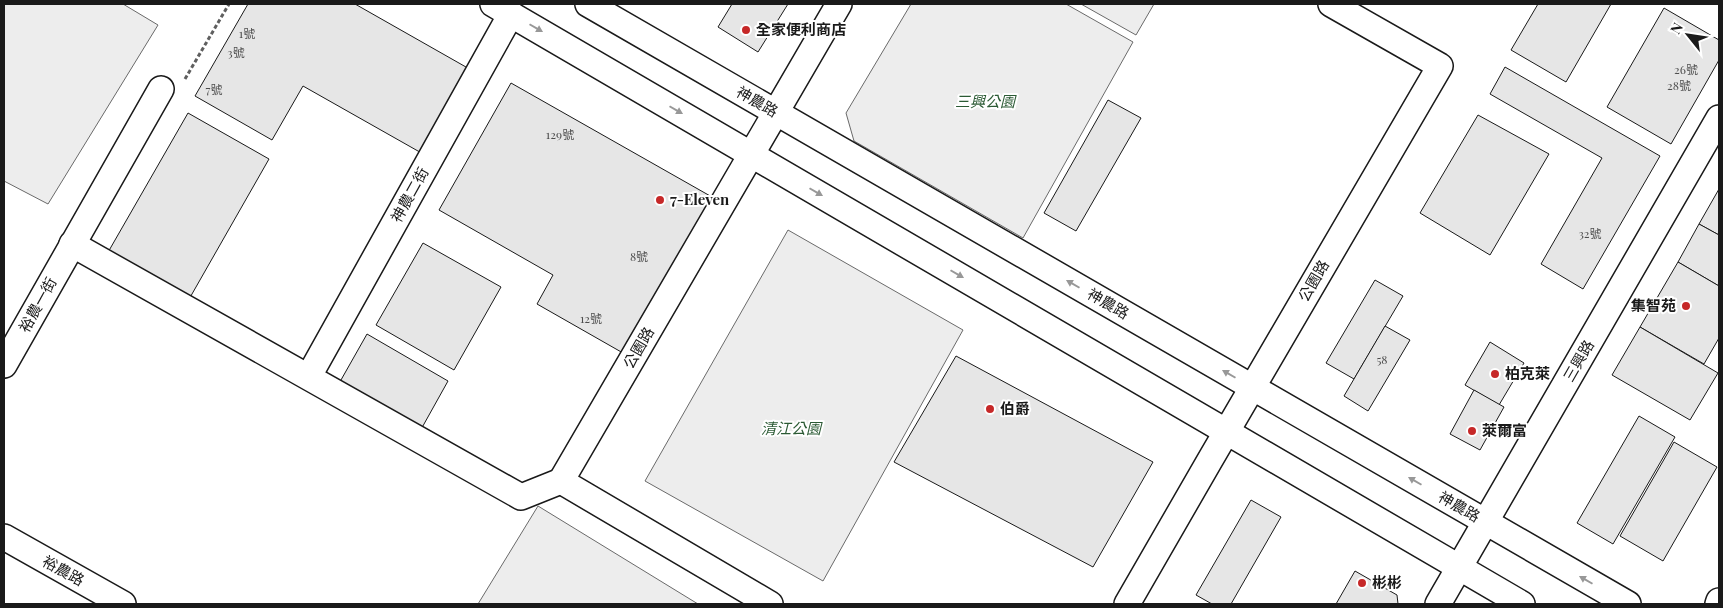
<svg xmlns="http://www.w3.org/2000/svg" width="1723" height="608" viewBox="0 0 1723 608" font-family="'Playfair Display','Noto Sans TC',serif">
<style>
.built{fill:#ededed;stroke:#6a6a6a}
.building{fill:#e6e6e6;stroke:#1a1a1a}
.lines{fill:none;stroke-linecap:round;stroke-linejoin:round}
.street-casing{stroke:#1a1a1a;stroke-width:28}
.path{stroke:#5f5f5f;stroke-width:3;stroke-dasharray:4 2.5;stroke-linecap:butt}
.street{stroke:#fff;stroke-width:25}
.oneway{fill:#989898}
.poi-dot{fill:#c62828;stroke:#fff;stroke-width:2}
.labels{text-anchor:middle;stroke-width:4;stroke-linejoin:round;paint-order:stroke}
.number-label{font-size:12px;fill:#4d4d4d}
.poi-label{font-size:15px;font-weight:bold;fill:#1a1a1a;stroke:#fff;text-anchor:start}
.street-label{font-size:15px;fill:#1a1a1a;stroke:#fff}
.park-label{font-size:15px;font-style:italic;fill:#2b5a34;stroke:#fff}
</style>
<rect width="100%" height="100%" fill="#fff"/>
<!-- built -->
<g class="built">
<polygon points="4,4 123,4 158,25 48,204 4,181"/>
<polygon points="911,4 1066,4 1133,42 1023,238 854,141 846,113"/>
<polygon points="1081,4 1154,4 1136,35"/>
<polygon points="788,230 963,330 823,581 645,481"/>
<polygon points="538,506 698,604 478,604"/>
</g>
<!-- building -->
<g class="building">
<polygon points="248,4 355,4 473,71 425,155 303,86 272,140 195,96"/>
<polygon points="732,4 788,4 758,52 718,27"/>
<polygon points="1538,4 1611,4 1566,82 1511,50"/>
<polygon points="1664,8 1719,40 1719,60 1671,144 1607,107"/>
<polygon points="1505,67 1660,156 1583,289 1541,264 1602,158 1490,94"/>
<polygon points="511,83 712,197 623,353 537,304 553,275 439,210"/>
<polygon points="1108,100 1141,118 1076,231 1044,213"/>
<polygon points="188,113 269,159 188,301 107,254"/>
<polygon points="1478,115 1549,154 1490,255 1420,213"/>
<polygon points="1719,189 1719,235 1699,224"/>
<polygon points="1699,224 1719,235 1719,286 1678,262"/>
<polygon points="423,243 501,287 454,370 376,325"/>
<polygon points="1678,262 1719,286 1719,338 1704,364 1640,327"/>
<polygon points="1375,280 1403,296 1354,379 1326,363"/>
<polygon points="1385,326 1410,340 1368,411 1344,396"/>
<polygon points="1640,327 1718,373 1690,420 1612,375"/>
<polygon points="367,334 448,381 419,433 337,387"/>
<polygon points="1490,342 1524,363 1499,405 1465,385"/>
<polygon points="956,356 1153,462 1093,567 894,462"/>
<polygon points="1474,390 1504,407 1480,450 1450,434"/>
<polygon points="1639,416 1675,437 1613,544 1577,523"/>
<polygon points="1674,442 1717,467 1663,561 1620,536"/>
<polygon points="1251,500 1281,517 1231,604 1212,604 1196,595"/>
<polygon points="1355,571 1397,595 1398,604 1336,604"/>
</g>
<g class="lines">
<defs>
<g id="street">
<polyline points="493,4 1522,604"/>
<polyline points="588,4 1628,604"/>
<polyline points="72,244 521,497 561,481"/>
<polyline points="4,365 161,89"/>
<polyline points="309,376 511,14"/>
<polyline points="4,537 123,604"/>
<polyline points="770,604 561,481 839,4"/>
<polyline points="1127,604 1210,460 1440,66 1331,4"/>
<polyline points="1438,604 1719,118"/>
<polyline points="1718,604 1719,601"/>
</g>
</defs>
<!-- street casing -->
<use href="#street" class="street-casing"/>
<!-- path -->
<polyline class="path" points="185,79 229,4"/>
<!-- street -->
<use href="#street" class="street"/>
</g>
<!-- one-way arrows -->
<defs><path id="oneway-solid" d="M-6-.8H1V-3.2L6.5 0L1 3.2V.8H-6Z" transform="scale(1.25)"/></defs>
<g class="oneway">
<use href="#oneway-solid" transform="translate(536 28) rotate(30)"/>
<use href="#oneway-solid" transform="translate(676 110) rotate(30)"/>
<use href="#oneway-solid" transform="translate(816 192) rotate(30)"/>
<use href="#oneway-solid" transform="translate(957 274) rotate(30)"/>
<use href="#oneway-solid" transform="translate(1073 284) rotate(-150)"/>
<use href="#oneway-solid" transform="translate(1229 374) rotate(-150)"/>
<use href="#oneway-solid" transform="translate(1415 481) rotate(-150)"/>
<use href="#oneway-solid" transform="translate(1586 580) rotate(-150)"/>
</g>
<!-- markers -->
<g class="poi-dot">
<circle cx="746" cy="30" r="5"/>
<circle cx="660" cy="200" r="5"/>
<circle cx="1686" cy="306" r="5"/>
<circle cx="1495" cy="374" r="5"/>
<circle cx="990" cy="409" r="5"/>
<circle cx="1472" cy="431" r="5"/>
<circle cx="1362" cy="583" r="5"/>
</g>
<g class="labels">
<!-- number labels -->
<g class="number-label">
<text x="247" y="38">1號</text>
<text x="236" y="57">3號</text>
<text x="1686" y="74">26號</text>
<text x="1679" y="90">28號</text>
<text x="214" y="94">7號</text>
<text x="560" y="139">129號</text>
<text x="1590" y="238">32號</text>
<text x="639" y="261">8號</text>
<text x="591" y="323">12號</text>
<text x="1382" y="364">58</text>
</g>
<!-- poi labels -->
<g class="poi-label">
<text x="756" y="35">全家便利商店</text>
<text x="670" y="205">7-Eleven</text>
<text x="1676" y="311" text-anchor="end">集智苑</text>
<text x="1505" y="379">柏克萊</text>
<text x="1000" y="414">伯爵</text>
<text x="1482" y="436">萊爾富</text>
<text x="1372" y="588">彬彬</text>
</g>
<!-- street labels -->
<g class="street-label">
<text transform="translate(757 102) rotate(30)" y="5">神農路</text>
<text transform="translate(410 195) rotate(-61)" y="5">神農二街</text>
<text transform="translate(1314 281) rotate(-60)" y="5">公園路</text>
<text transform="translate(1108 304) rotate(30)" y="5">神農路</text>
<text transform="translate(38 305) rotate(-61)" y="5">裕農一街</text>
<text transform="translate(639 348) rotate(-60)" y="5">公園路</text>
<text transform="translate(1579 361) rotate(-60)" y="5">三興路</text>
<text transform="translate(1459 507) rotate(30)" y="5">神農路</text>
<text transform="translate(63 571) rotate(29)" y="5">裕農路</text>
</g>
<!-- park labels -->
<g class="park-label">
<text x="985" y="107">三興公園</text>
<text x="791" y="434">清江公園</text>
</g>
</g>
<!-- border -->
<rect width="1723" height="608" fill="none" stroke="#1a1a1a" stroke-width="10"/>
<!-- north arrow -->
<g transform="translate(1688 35) rotate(300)" stroke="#ffffff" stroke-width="4" paint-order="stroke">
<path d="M0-4L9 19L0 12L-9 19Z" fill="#1a1a1a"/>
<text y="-8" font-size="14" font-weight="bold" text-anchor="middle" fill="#1a1a1a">N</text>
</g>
</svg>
